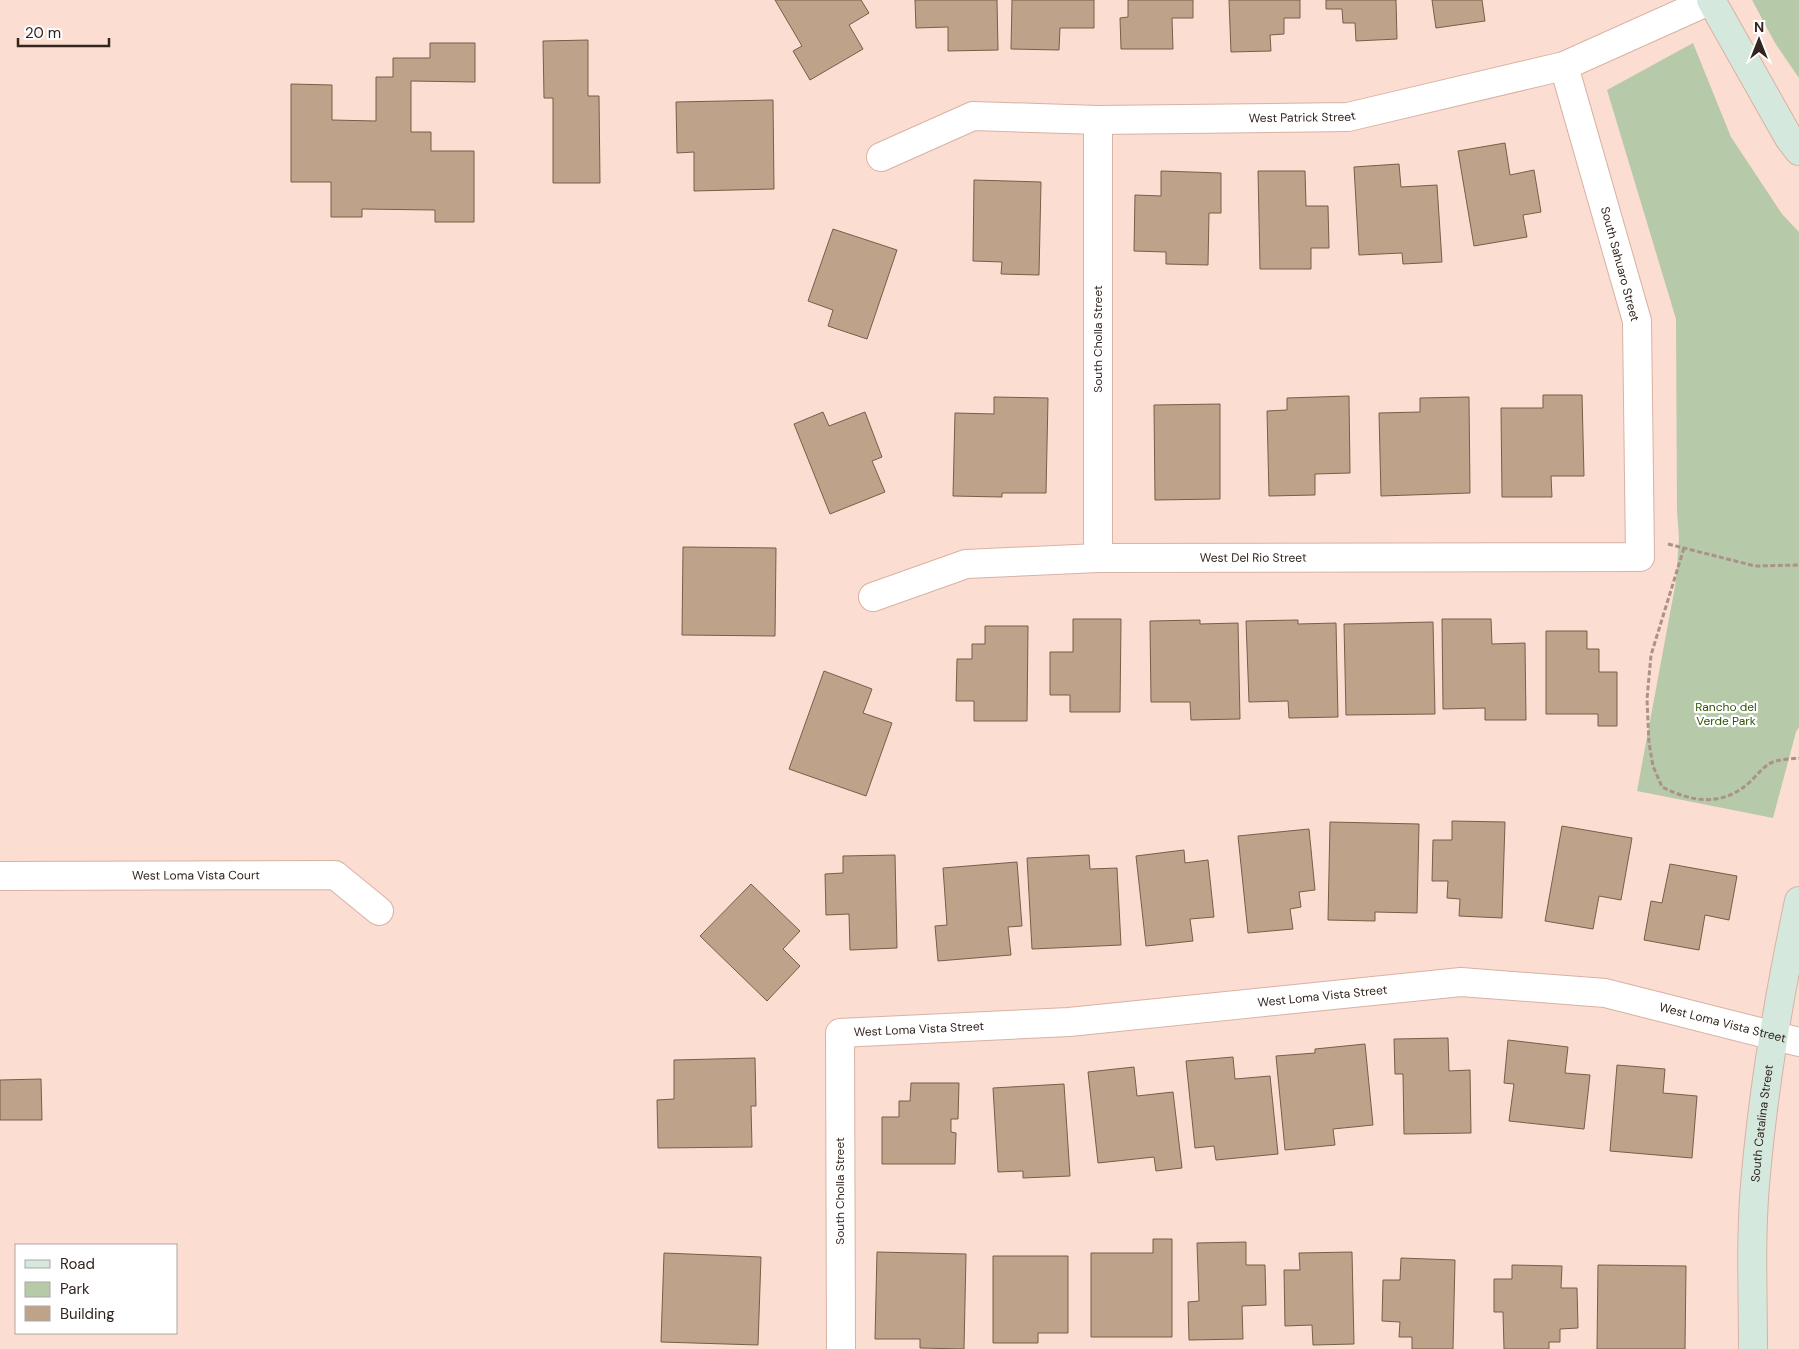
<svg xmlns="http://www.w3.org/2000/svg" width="1799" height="1349" viewBox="0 0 1799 1349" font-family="'DM Sans',sans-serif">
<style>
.green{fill:#b6caa9}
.building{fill:#bfa28a;stroke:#785e47}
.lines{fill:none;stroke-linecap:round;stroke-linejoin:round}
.street-casing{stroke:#d8b2a4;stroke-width:30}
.secondary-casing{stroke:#d8b2a4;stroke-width:30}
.path{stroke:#aa9289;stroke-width:3;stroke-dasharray:5 2.5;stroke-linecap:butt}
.street{stroke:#fff;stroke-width:28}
.secondary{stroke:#d4e8dd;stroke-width:28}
.labels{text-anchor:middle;stroke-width:4.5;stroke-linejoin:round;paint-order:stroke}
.street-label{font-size:12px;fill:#32241e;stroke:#fff}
.park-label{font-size:12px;fill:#2f5304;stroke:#fff}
</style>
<rect width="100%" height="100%" fill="#fcddd1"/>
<!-- green -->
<g class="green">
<polygon points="1752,0 1799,0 1799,78 1775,43"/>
<polygon points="1693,43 1731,137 1782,214 1799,232 1799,727 1796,732 1773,818 1637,791 1676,581 1679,538 1677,511 1676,319 1607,90"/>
</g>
<!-- building -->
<g class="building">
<polygon points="775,0 861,0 869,13 849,25 863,49 810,80 793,51 802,46"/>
<polygon points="915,0 997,0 998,50 948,51 948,27 916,28"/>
<polygon points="1012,0 1094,0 1094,28 1060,28 1059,50 1011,49"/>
<polygon points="1128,0 1193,0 1193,18 1172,18 1173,49 1121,49 1120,18 1128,17"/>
<polygon points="1229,0 1300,0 1300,18 1284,18 1284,34 1270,35 1271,51 1231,52"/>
<polygon points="1326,0 1396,0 1397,39 1356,41 1355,23 1343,23 1342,9 1326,9"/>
<polygon points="1432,0 1482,0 1485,21 1436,28"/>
<polygon points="588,40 588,96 599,96 600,183 553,183 553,98 544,98 543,41"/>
<polygon points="430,43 475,43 475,82 411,81 411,132 431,132 431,151 474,151 474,222 435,222 435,210 362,209 362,217 331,217 331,182 291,182 291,84 332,85 332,120 376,121 376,77 393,77 393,58 430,58"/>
<polygon points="773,100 774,189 694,191 694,152 677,153 676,102"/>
<polygon points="1505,143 1510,175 1534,170 1541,212 1523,215 1527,237 1474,246 1458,151"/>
<polygon points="1399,164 1401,187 1437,185 1442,262 1403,264 1402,253 1359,255 1354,167"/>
<polygon points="1161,171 1221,173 1221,213 1209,213 1208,265 1166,264 1166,252 1134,251 1135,195 1161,196"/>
<polygon points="1258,171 1305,171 1306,206 1328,206 1329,248 1311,248 1311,269 1260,269"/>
<polygon points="974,180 1041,182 1039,275 1001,274 1002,262 973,261"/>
<polygon points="833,229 897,250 867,339 828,326 833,310 808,301"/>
<polygon points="1543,395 1582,395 1584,476 1551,476 1552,497 1502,497 1501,408 1543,408"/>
<polygon points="1349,396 1350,473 1315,474 1315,495 1269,496 1267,411 1287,410 1287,398"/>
<polygon points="994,397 1048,398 1046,493 1002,493 1002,497 953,496 955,413 994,414"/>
<polygon points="1469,397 1470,493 1381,496 1379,413 1420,412 1420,398"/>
<polygon points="1220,404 1220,499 1155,500 1154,405"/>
<polygon points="823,412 829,426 865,412 882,457 872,461 885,492 830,514 794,424"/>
<polygon points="683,547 776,548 775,636 682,635"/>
<polygon points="1073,619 1121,619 1120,712 1070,712 1070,695 1050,695 1050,652 1073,652"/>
<polygon points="1442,619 1491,619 1492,644 1525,643 1526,720 1485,720 1485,708 1443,709"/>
<polygon points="1200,620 1200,624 1238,623 1240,719 1191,720 1190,702 1151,702 1150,621"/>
<polygon points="1298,620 1298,624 1336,623 1338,717 1289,718 1288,701 1249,702 1246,621"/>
<polygon points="1433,622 1435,714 1346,715 1344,624"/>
<polygon points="985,626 1028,626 1027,721 974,721 974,701 956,701 957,659 972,659 972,644 985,644"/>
<polygon points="1546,631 1587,631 1587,649 1599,649 1599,672 1617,672 1617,726 1598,726 1598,714 1546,714"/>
<polygon points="824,671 872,689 863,713 892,723 866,796 789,769"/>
<polygon points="1452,821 1505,822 1502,918 1459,916 1460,899 1447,898 1448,881 1432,881 1433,840 1452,840"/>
<polygon points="1330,822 1419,824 1417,913 1375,912 1375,921 1328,920"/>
<polygon points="1562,826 1632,838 1621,900 1599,896 1593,929 1545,921"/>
<polygon points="1309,829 1315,890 1299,892 1301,907 1290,909 1293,929 1248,933 1238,836"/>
<polygon points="1184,850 1185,863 1208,860 1214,917 1190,919 1193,941 1146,946 1136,856"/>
<polygon points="895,855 897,948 850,950 849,914 826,915 825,874 843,873 843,856"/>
<polygon points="1089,855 1090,869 1117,868 1121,945 1032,949 1027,858"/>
<polygon points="1017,862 1022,926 1008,927 1011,955 938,961 935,926 947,925 943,868"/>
<polygon points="1670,864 1737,876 1729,920 1705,915 1699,950 1644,940 1651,901 1662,903"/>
<polygon points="751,884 800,931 783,949 800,966 767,1001 700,936"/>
<polygon points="1448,1038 1449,1071 1470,1070 1471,1133 1404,1134 1403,1074 1395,1074 1394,1039"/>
<polygon points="1508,1040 1568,1047 1565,1073 1590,1075 1584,1129 1509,1121 1514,1084 1504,1083"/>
<polygon points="1365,1044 1373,1125 1333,1129 1335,1145 1285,1150 1276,1056 1315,1053 1315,1049"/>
<polygon points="1233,1057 1235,1079 1270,1076 1278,1154 1216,1160 1214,1146 1195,1148 1186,1061"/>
<polygon points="755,1058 756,1106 751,1106 752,1147 658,1148 657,1100 674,1099 674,1060"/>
<polygon points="1617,1065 1665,1069 1663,1093 1697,1096 1692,1158 1610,1151"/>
<polygon points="1134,1067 1137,1096 1173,1092 1182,1168 1156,1171 1154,1157 1098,1163 1088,1072"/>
<polygon points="41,1079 42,1120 0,1120 0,1080"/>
<polygon points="911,1083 959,1083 958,1119 951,1119 951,1132 956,1133 955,1164 882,1164 882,1117 899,1117 899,1101 910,1101"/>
<polygon points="1064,1084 1070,1176 1023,1178 1023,1171 998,1172 993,1088"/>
<polygon points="1153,1239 1172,1239 1172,1337 1091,1337 1091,1253 1153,1253"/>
<polygon points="1246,1242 1246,1265 1265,1265 1266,1305 1242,1306 1243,1339 1189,1340 1188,1302 1199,1301 1197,1243"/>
<polygon points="877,1252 966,1254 964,1349 920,1348 920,1339 875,1339"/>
<polygon points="1352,1252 1354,1344 1313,1345 1312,1325 1285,1326 1284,1270 1300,1270 1299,1253"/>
<polygon points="664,1253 761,1257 758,1345 661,1342"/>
<polygon points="993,1256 1068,1256 1068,1333 1038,1333 1038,1343 993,1343"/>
<polygon points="1401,1258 1455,1260 1453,1349 1412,1349 1412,1337 1399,1337 1400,1322 1382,1321 1383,1280 1400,1280"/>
<polygon points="1512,1265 1562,1266 1561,1288 1577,1288 1578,1328 1560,1329 1560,1342 1549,1342 1549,1349 1504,1349 1503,1312 1494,1312 1494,1279 1512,1279"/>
<polygon points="1598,1265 1686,1266 1685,1349 1597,1349"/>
</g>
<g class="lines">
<defs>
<g id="street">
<polyline points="1098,120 1098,558"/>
<path id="s1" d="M881 157 973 116 1098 120 1348 117 1564 66 1711 0"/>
<path id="s2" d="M873 597 966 564 1098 558 1640 557 1637 321 1564 66"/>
<path id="s3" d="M0 876 335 875 379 911"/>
<path id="s4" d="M841 1349 840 1033 1069 1022 1461 982 1605 993 1799 1042"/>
</g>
<g id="secondary">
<polyline points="1711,0 1789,138 1799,151"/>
<path id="s5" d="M1753 1349C1753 1291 1750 1232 1756 1174 1764 1083 1780 991 1799 901"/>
</g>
</defs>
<!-- street casing -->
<use href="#street" class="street-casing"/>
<!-- secondary casing -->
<use href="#secondary" class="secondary-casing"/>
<!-- path -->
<g class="path">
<polyline points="1668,544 1755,566 1799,565"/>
<path d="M1684 548 1651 655 1647 699 1649 743 1653 766 1662 787C1694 803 1724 807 1752 780 1759 773 1765 764 1776 761 1783 759 1792 759 1799 758"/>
</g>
<!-- street -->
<use href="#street" class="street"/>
<!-- secondary -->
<use href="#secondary" class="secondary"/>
</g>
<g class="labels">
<!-- street labels -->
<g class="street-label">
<text dy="4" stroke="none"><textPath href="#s1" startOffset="430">West Patrick Street</textPath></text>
<text transform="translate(1620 264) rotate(75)" y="4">South Sahuaro Street</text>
<text transform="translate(1098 339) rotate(-90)" y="4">South Cholla Street</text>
<text dy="4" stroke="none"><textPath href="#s2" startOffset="386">West Del Rio Street</textPath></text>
<text dy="4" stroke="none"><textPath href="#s3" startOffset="196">West Loma Vista Court</textPath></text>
<text dy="4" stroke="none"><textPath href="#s4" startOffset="800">West Loma Vista Street</textPath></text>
<text dy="4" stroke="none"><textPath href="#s4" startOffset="1205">West Loma Vista Street</textPath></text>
<text dy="4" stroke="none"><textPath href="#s4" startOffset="395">West Loma Vista Street</textPath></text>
<text dy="4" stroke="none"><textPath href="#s5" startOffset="226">South Catalina Street</textPath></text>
<text transform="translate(840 1191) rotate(-90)" y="4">South Cholla Street</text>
</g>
<!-- park labels -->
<g class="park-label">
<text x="1726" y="711">Rancho del<tspan x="1726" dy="14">Verde Park</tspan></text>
</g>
</g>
<!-- legend -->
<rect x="15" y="1244" width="162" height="90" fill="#ffffff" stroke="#ada7a5"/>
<rect x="25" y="1260" width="25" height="8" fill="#d4e8dd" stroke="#ada7a5"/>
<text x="60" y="1269" font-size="15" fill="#32241e">Road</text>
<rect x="25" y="1282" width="25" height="15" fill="#b6caa9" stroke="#ada7a5"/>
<text x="60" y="1294" font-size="15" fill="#32241e">Park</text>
<rect x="25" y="1306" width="25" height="15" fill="#bfa28a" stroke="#ada7a5"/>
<text x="60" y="1319" font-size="15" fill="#32241e">Building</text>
<!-- north arrow -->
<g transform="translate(1759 40)" stroke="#ffffff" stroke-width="4" paint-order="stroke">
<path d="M0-4L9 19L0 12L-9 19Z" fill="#32241e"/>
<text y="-8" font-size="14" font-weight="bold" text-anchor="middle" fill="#32241e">N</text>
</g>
<!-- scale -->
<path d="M18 38v8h91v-8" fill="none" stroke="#32241e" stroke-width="2.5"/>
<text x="25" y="38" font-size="15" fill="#32241e" stroke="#ffffff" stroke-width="4" paint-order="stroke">20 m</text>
</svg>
